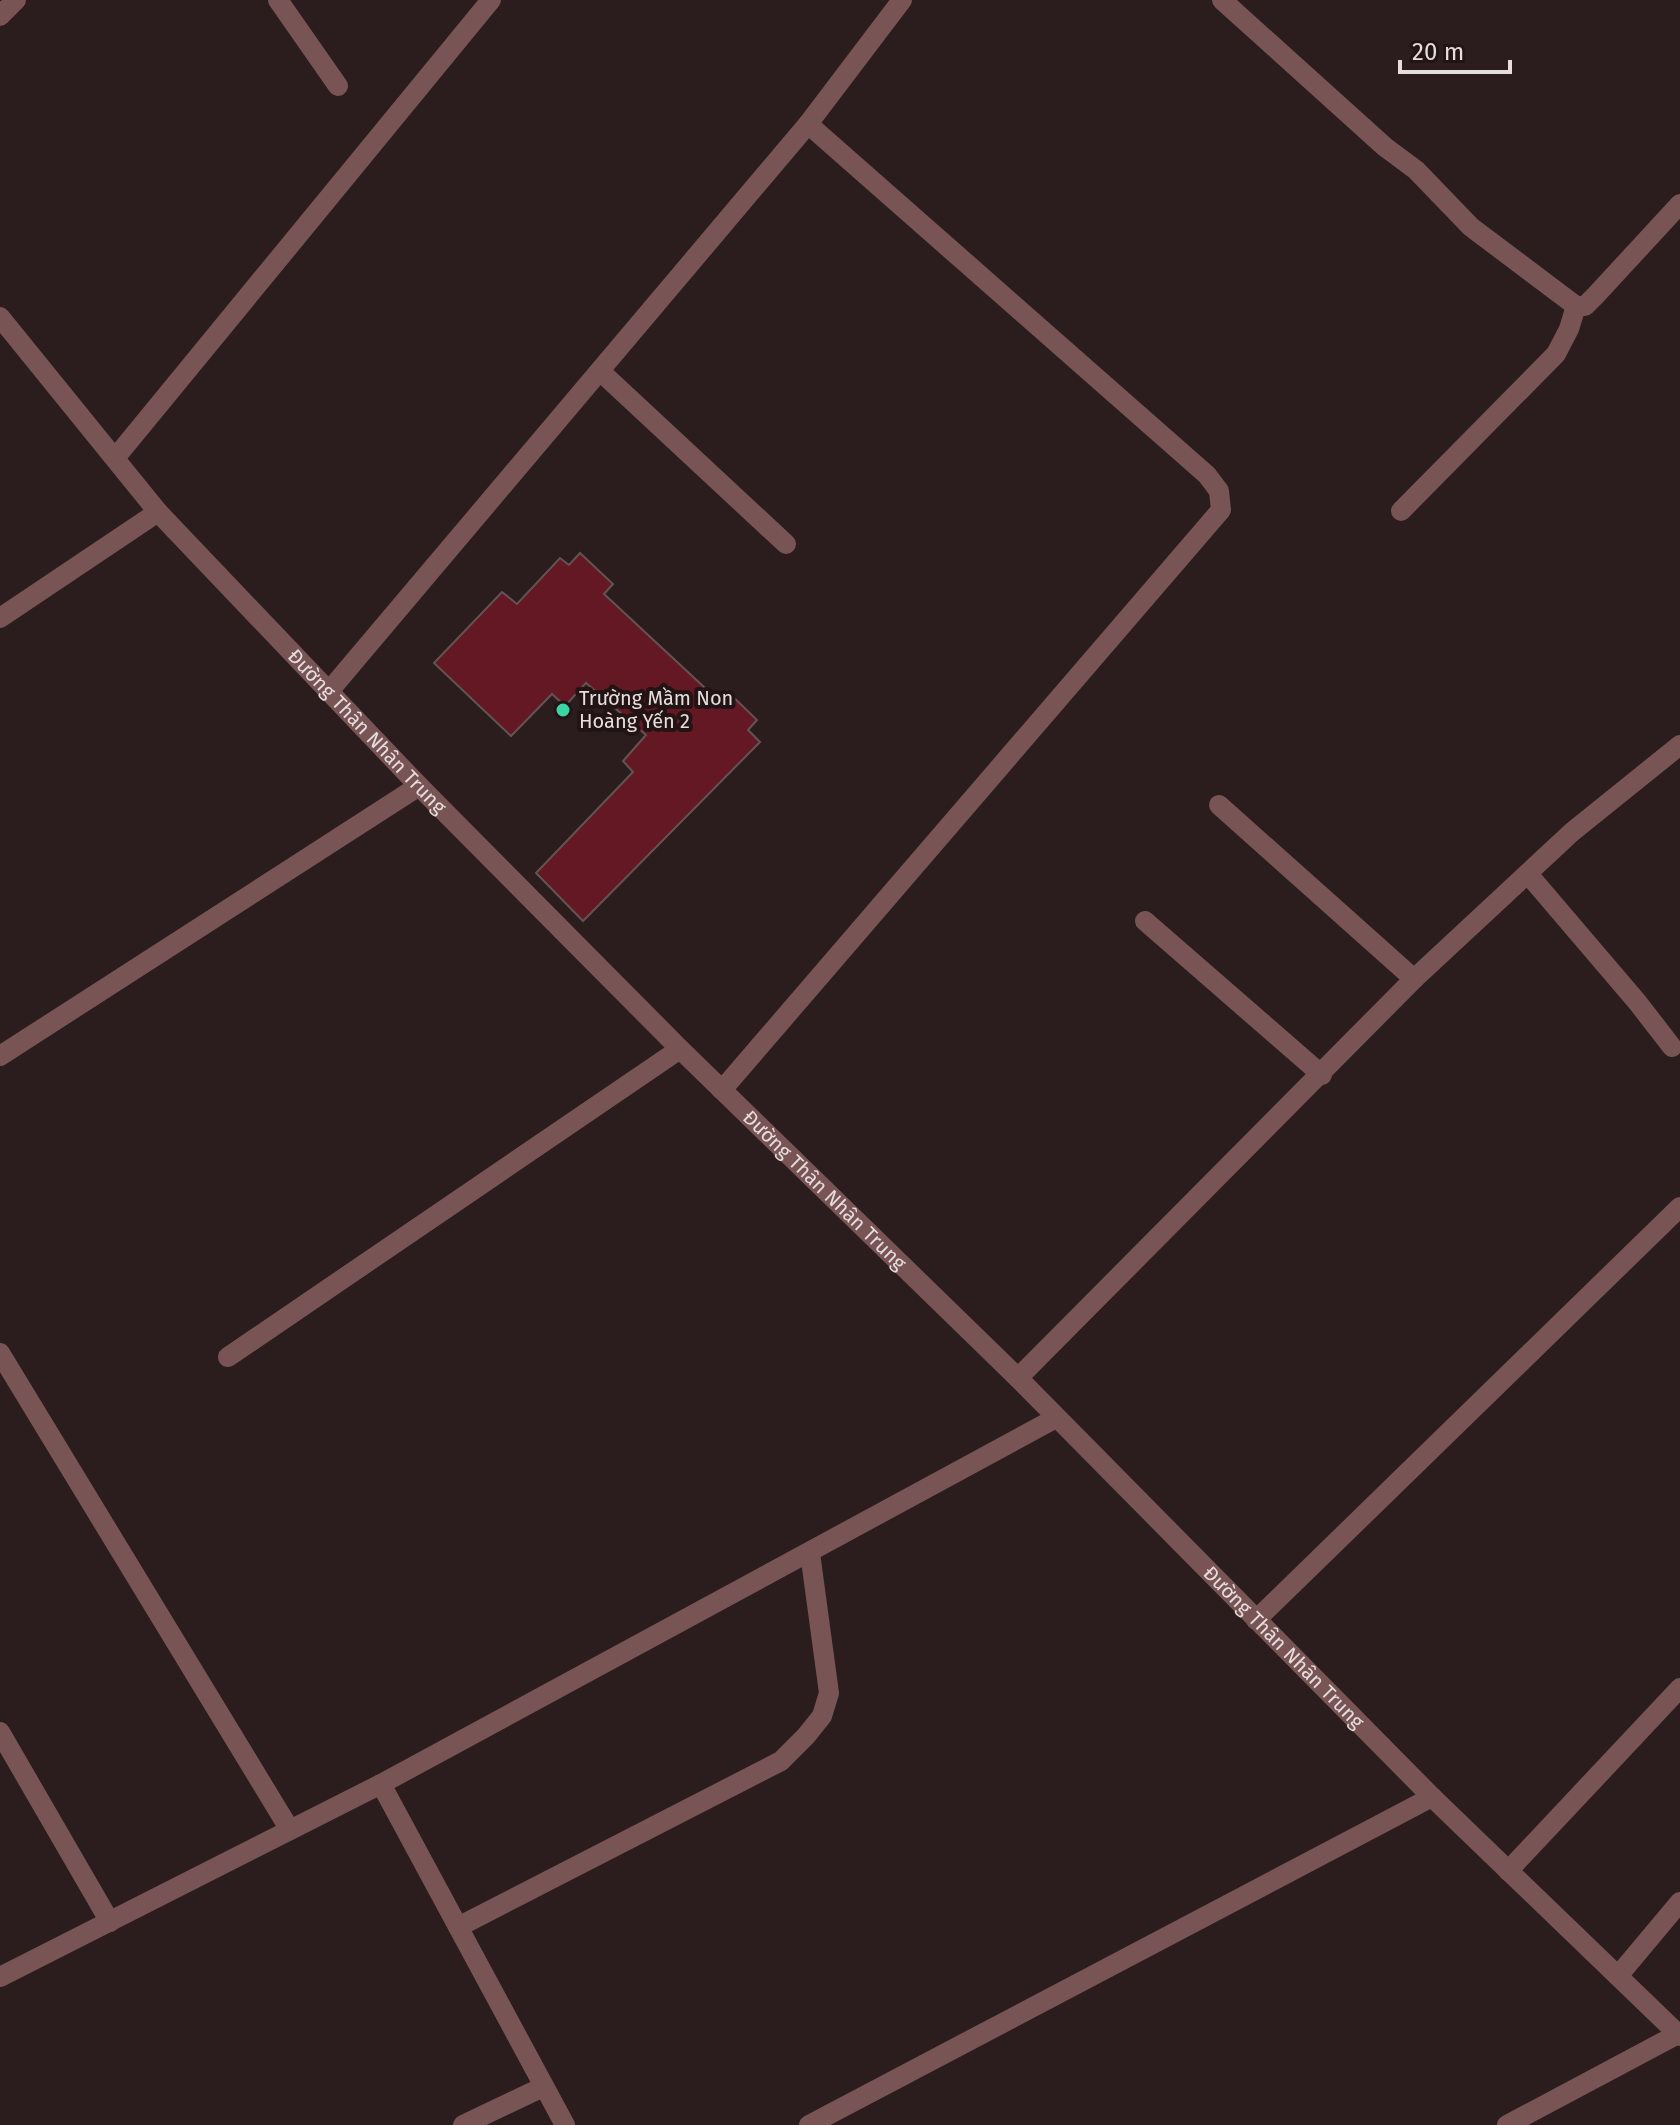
<svg xmlns="http://www.w3.org/2000/svg" width="1680" height="2125" viewBox="0 0 1680 2125" font-family="'Fira Sans',sans-serif">
<style>
.building{fill:#631823;stroke:#645353;stroke-width:2}
.lines{fill:none;stroke-linecap:round;stroke-linejoin:round}
.minor{stroke:#785455;stroke-width:20}
.tertiary{stroke:#785455;stroke-width:20}
.poi-dot{fill:#3bd4a4;stroke:#221415;stroke-width:3}
.labels{text-anchor:middle;stroke-width:8;stroke-linejoin:round;paint-order:stroke}
.poi-label{font-size:20px;fill:#e7dddd;stroke:#221415;text-anchor:start}
.street-label{font-size:20px;fill:#e7dddd;stroke:#221415}
</style>
<rect width="100%" height="100%" fill="#2b1d1e"/>
<!-- building -->
<polygon class="building" points="580,553 613,584 604,594 718,700 727,691 757,720 748,730 760,742 583,921 536,873 633,772 623,761 646,735 586,683 565,706 552,694 511,736 434,663 502,592 517,604 560,558 569,565"/>
<g class="lines">
<!-- minor -->
<g class="minor">
<polyline points="278,0 338,86"/>
<polyline points="1222,0 1385,147 1416,170 1471,227 1576,306 1585,306 1596,295 1680,204"/>
<polyline points="0,16 16,0"/>
<polyline points="600,371 786,544"/>
<polyline points="116,457 491,0"/>
<polyline points="1401,511 1556,354 1569,329 1576,306"/>
<polyline points="0,618 158,512"/>
<polyline points="330,690 808,124 902,0"/>
<polyline points="1219,805 1414,979"/>
<polyline points="1528,874 1638,1003 1672,1047"/>
<polyline points="1145,921 1322,1075"/>
<polyline points="0,1056 419,786"/>
<polyline points="722,1090 1221,510 1219,491 1207,475 808,124"/>
<polyline points="0,1353 290,1830"/>
<polyline points="228,1357 680,1049"/>
<polyline points="1018,1378 1414,979 1572,832 1680,745"/>
<polyline points="1256,1620 1680,1207"/>
<polyline points="0,1732 110,1922"/>
<polyline points="381,1784 565,2125"/>
<polyline points="1508,1871 1680,1688"/>
<polyline points="458,1927 781,1761 806,1736 822,1716 829,1693 810,1553"/>
<polyline points="1618,1976 1680,1902"/>
<polyline points="0,1977 381,1784 1056,1418"/>
<polyline points="463,2125 543,2087"/>
<polyline points="809,2125 1432,1797"/>
<polyline points="1507,2125 1678,2034"/>
</g>
<!-- tertiary -->
<path class="tertiary" id="s1" d="M0 317 158 512 419 786 680 1049 1018 1378 1432 1797 1680 2036"/>
</g>
<!-- markers -->
<circle class="poi-dot" cx="563" cy="710" r="8"/>
<g class="labels">
<!-- poi labels -->
<g class="poi-label">
<text x="579" y="705">Trường Mầm Non<tspan x="579" dy="23">Hoàng Yến 2</tspan></text>
</g>
<!-- street labels -->
<g class="street-label">
<text dy="7" stroke="none"><textPath href="#s1" startOffset="554">Đường Thân Nhân Trung</textPath></text>
<text dy="7" stroke="none"><textPath href="#s1" startOffset="1202">Đường Thân Nhân Trung</textPath></text>
<text dy="7" stroke="none"><textPath href="#s1" startOffset="1850">Đường Thân Nhân Trung</textPath></text>
</g>
</g>
<!-- scale -->
<path d="M1400 60v12h110v-12" fill="none" stroke="#e7dddd" stroke-width="4"/>
<text x="1412" y="60" font-size="24" fill="#e7dddd" stroke="#221415" stroke-width="6" paint-order="stroke">20 m</text>
</svg>
